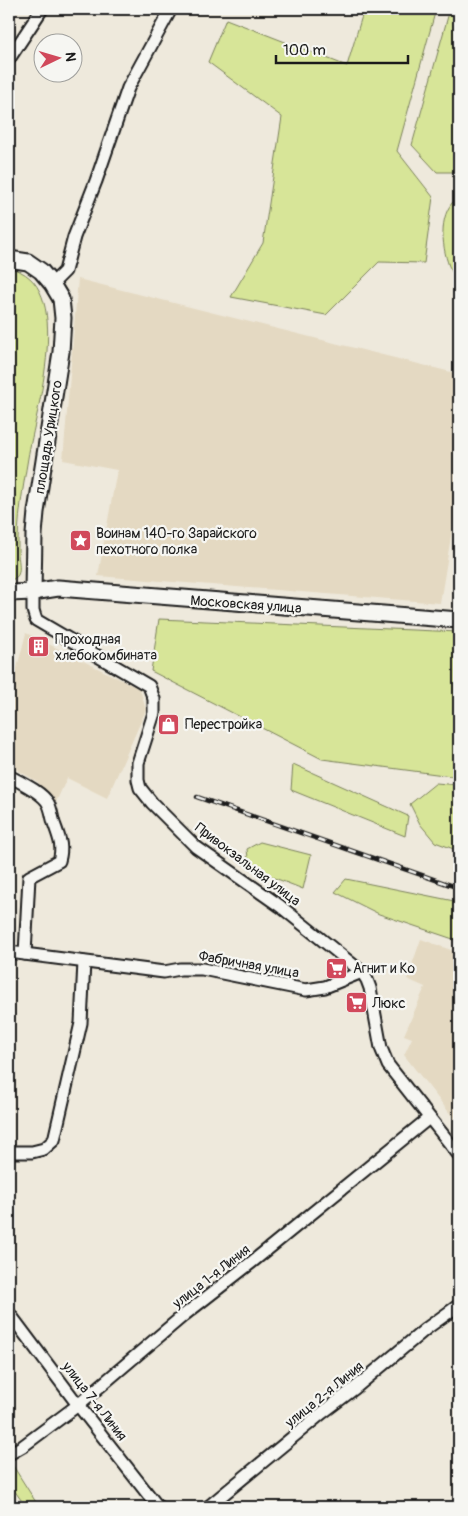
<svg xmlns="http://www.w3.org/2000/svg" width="468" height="1516" viewBox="0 0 468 1516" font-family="Pangolin,sans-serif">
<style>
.built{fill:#e4d9c2}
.green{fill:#d7e598;stroke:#7a805a}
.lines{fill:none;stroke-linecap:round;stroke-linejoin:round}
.minor-casing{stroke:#1c1c1c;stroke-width:15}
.major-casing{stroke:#1c1c1c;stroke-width:19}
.minor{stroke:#f6f6f2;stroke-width:11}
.major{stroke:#f6f6f2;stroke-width:15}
.rail-casing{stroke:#1c1c1c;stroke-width:4.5}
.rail{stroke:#f6f6f2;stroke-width:2.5;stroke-dasharray:8;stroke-linecap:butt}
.labels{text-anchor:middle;stroke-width:4.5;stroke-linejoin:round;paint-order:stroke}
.street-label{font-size:14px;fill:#1c1c1c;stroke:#f6f6f2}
.poi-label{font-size:14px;fill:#1c1c1c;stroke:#f6f6f2;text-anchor:start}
</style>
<rect width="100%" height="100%" fill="#eee9dc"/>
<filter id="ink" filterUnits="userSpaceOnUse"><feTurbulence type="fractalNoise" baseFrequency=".02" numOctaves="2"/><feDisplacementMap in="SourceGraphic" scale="10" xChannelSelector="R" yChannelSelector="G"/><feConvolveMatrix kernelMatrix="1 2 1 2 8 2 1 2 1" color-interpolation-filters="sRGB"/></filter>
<g filter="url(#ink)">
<!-- built -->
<g class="built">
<polygon points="78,279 459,374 459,488 440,603 98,576 117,470 63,460"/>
<polygon points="26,633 140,689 146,710 107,798 67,778 56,802 41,789 38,782 9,765 9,699"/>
<polygon points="421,939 459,953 459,1125 404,1055 412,1038 404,1035 425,987 407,979"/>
</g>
<!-- green -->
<g class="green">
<polygon points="364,9 436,9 397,151 433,197 424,263 379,262 326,315 231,297 263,243 282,117 208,62 226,19 347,66"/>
<polygon points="450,9 459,9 459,172 437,172 412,145"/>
<path d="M459 197V284C456 278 452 272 449 266 441 245 438 210 459 197Z"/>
<path d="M9 268C78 281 35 413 28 458 23 488 17 521 18 552 18 559 21 568 18 575 16 578 12 580 9 581Z"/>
<polygon points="159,619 459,632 459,777 322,759 151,671"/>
<polygon points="293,764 408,816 405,836 291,790"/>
<polygon points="436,783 459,785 459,851 435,842 420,824 410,804"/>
<polygon points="260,842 311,855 303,889 249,868 247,849"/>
<polygon points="346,879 459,902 459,941 379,914 335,892"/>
<polygon points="10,1461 39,1507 26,1507 9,1483 9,1462"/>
</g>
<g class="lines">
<defs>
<g id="minor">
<polyline points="9,59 42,9"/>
<polyline points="52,284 65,271 74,237 96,181 128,88 171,9"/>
<polyline points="33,592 33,610 36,620 149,686 154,699 154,713 138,763 138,780 140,788 152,803 196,847 280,906 362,972 367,980 370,988 381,1048 388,1065 459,1155"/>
<path d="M9 776C20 782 42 792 48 803 52 810 52 819 55 826 60 840 63 847 59 861L29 877 25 954"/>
<polyline points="9,952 164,972 180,969 202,969 306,990 325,987 362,972"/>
<polyline points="9,1152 32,1152 44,1149 54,1140 81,1023 84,962"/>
<polyline points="9,1313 78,1405 158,1507"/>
<polyline points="9,1454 23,1446 78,1405 184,1315 252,1262 429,1118"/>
<polyline points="208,1507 322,1413 355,1388 427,1328 459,1305"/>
</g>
<g id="major">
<polyline points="9,259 28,262 41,271 52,284 61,299 63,318 61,352 36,512 34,534 33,592"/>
<polyline points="9,593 33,592 58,588 459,620"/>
</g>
</defs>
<!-- minor casing -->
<use href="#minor" class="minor-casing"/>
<!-- major casing -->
<use href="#major" class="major-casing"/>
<!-- minor -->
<use href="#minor" class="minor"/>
<!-- major -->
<use href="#major" class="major"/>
<defs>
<polyline id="rail" points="197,797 459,888"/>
</defs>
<!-- rail casing -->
<use href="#rail" class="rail-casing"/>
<!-- rail -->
<use href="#rail" class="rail"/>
</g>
</g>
<!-- icons -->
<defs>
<symbol id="sight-square" viewBox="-11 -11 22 22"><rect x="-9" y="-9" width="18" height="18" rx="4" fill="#d1495b" stroke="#f6f6f2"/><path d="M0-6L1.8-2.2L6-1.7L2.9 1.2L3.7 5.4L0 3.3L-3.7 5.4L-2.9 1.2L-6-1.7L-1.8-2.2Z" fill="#fff"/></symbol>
<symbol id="building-square" viewBox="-11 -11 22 22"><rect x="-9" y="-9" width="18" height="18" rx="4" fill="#d1495b" stroke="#f6f6f2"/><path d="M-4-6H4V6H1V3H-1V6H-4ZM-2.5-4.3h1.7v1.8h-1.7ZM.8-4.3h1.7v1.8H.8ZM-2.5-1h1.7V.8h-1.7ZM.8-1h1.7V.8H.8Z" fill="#fff"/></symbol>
<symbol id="shop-square" viewBox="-11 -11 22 22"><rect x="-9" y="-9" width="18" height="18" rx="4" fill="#d1495b" stroke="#f6f6f2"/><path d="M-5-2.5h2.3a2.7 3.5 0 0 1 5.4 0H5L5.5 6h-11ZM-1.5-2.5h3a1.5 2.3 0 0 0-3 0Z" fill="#fff"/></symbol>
<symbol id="supermarket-square" viewBox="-11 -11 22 22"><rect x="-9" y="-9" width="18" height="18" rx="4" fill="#d1495b" stroke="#f6f6f2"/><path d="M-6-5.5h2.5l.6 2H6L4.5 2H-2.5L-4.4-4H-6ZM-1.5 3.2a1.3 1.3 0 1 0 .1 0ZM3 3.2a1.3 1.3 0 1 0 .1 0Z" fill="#fff"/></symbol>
</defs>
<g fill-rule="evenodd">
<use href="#sight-square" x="68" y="528" width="25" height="25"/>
<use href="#building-square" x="26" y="634" width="25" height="25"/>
<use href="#shop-square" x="156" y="712" width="25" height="25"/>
<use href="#supermarket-square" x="324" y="956" width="25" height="25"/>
<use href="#supermarket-square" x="344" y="990" width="25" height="25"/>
</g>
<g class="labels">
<!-- street labels -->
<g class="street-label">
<text transform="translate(48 437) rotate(-81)" y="5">площадь Урицкого</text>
<text transform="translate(246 604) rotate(4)" y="5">Московская улица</text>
<text transform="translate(248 864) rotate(37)" y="5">Привокзальная улица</text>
<text transform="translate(249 964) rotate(10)" y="5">Фабричная улица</text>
<text transform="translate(211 1276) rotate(-38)" y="5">улица 1-я Линия</text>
<text transform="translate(324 1394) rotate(-39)" y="5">улица 2-я Линия</text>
<text transform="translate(95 1401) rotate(52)" y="5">улица 7-я Линия</text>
</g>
<!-- poi labels -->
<g class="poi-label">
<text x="96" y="538">Воинам 140-го Зарайского<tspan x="96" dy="16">пехотного полка</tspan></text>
<text x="55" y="644">Проходная<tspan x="55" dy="16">хлебокомбината</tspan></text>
<text x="185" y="729">Перестройка</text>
<text x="353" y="973">Агнит и Ко</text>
<text x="372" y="1008">Люкс</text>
</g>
</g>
<!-- margin -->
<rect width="468" height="1516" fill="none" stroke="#f6f6f2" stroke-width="30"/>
<rect x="15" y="15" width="438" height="1486" fill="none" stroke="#1c1c1c" stroke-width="2" filter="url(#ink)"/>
<!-- north arrow -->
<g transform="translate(58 58) rotate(85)"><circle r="24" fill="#f6f6f2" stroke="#9f9f9c"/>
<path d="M0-4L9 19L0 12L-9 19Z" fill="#d1495b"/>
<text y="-8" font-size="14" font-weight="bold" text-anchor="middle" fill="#1c1c1c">N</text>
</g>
<!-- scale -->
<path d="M276 55v8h132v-8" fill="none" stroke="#1c1c1c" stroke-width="2.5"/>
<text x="283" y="55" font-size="15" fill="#1c1c1c" stroke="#f6f6f2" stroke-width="4" paint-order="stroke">100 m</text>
</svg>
